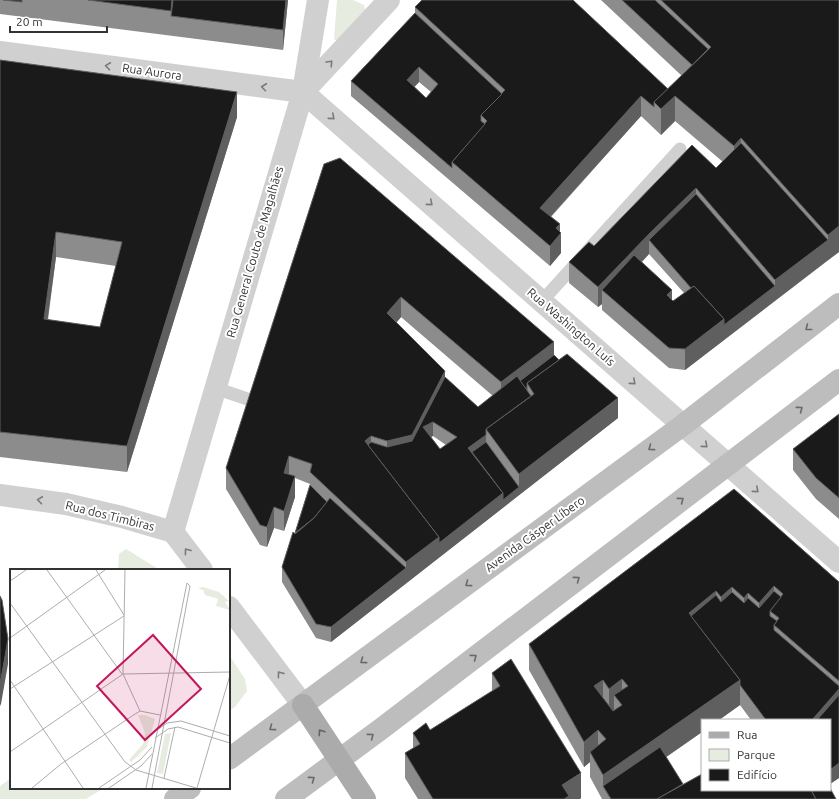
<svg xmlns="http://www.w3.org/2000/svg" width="839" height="799" viewBox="0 0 839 799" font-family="Ubuntu,sans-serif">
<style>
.green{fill:#e6ecdf}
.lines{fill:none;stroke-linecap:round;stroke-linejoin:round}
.service{stroke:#d0d0d0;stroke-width:13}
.minor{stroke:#d0d0d0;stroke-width:22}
.tertiary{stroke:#d0d0d0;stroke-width:22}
.secondary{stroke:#bdbdbd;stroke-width:22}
.primary{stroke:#ababab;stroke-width:22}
.wall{fill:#8c8c8c;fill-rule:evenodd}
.shaded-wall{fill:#5f5f5f}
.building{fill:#1a1a1a;stroke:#5f5f5f;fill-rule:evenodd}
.oneway{stroke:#7a7a7a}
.oneway2{stroke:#6a6a6a}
.oneway3{stroke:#636363}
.labels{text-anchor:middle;stroke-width:4;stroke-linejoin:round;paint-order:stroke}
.street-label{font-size:12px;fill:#333;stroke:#fff}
.inset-road{fill:none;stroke:#adadad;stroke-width:1}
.view{fill:#c2185b;fill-opacity:0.15;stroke:#c2185b;stroke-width:2}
.inset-edge{fill:none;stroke:#333;stroke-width:2}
</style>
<rect width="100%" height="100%" fill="#fff"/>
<!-- green -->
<g class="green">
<polygon points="337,0 353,0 364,5 365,10 338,40 335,40 334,39"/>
<polygon points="126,549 160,570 118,570 119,554"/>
<polygon points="229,655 245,679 247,691 235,707 229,711"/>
<polygon points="11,778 11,788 104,788 86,799 0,799 0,786"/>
</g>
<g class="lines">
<!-- service -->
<g class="service">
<polyline points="542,301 680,149"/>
<polyline points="215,388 265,405"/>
</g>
<!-- minor -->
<polyline class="minor" points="303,92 318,0"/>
<!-- tertiary -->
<g class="tertiary">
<polyline points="0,52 303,92"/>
<polyline points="303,92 839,562"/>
<polyline points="0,495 66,504 122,517 173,532 202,570"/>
<polyline points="173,532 303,92 389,0"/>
<polyline points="229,607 303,705"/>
</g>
<!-- secondary -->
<g class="secondary">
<polyline points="229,759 683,425 839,304"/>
<polyline points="175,799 190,788"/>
<polyline points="286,799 381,729 839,380"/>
</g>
<!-- primary -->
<polyline class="primary" points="303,705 365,799"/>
</g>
<!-- wall -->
<g class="wall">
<polygon points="0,0 288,0 283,50 0,14"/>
<path d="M601 0H839V252L685 370 669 368 602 310V304L598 307 569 283V262L716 168 723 162 675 121 661 135 641 116 551 217 560 231 561 253 550 266 351 96V81L415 13V7L668 89 682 76ZM419 82 431 92 426 98 414 87ZM649 254 684 293 673 301 642 262Z"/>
<path d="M0 60 237 117 127 472 0 457ZM56 257 116 266 100 327 48 320Z"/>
<path d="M324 164 554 355 618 418 331 642 316 638 282 582V567L295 533 310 484 295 478V497L284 531 274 528 267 547 260 545 226 489V468ZM401 317 493 396 478 407 445 377 396 323ZM433 436 446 445 440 449 431 437Z"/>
<polygon points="839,414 839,519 816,499 793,470 793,449"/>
<polygon points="734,489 839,582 839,778 830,784 830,720 751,720 740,705 719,720 702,720 702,732 666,757 683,784 836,799 602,799 590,777 590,762 584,767 529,670 529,644"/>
<polygon points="492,673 581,798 580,799 418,799 405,778 405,753 413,748 413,733 430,730 492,691"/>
</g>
<!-- shaded-wall -->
<g class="shaded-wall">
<polygon points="286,0 288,0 283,50 283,30"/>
<polygon points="419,67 419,82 407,95 407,80"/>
<polygon points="237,92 237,117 127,472 127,446"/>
<polygon points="641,96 641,116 540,228 540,208"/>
<polygon points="675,96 675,121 661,135 661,109"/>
<polygon points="741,138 741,163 734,171 734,146"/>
<polygon points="696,188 696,208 649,240 649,254 609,296 602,290 602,304 598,307 598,287 649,234"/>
<polygon points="560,224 560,235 561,233 561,253 550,266 550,246 556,228"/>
<polygon points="839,226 839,252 828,260 828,235"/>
<polygon points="56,232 56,257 44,345 44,319"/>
<polygon points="828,240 828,260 685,370 685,349 724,319 775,286 775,280"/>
<polygon points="672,290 672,310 667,295"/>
<polygon points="401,297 401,317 387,334 387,313"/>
<polygon points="554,342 554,362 501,403 501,382"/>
<polygon points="445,371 445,392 433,422 433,436 387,461 387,441"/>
<polygon points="618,398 618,418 331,642 331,627 406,568 406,562 439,537 503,493 519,487 519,474"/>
<polygon points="486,435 486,449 472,459 468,448"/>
<polygon points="371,436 371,454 365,441"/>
<polygon points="289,456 289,477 284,473"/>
<polygon points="295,476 295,497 284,531 284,511"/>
<polygon points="274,507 274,528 267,547 267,527"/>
<polygon points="774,586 774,610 779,618 770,611 759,628 759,603"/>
<polygon points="732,587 732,613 721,622 721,597"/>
<polygon points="716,591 716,616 699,630 689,613"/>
<polygon points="748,593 748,619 744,623 744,598"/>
<polygon points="8,639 8,664 1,704 0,706 0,680"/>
<polygon points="622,679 622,704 614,695 614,710 609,714 609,689"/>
<polygon points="603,680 603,705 594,686"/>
<polygon points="740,680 740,705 719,720 702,720 702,732 609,797 603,786 603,775"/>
<polygon points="839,689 839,709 830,720 812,720"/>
<polygon points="598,730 598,755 590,752 590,762 584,767 584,742"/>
<polygon points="839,763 839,778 830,784 830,770"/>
<polygon points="581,773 581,798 580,799 562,799 562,785"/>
</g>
<!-- building -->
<g class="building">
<polygon points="3,0 22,0 22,2"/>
<polygon points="88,0 172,0 171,11"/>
<polygon points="173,0 286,0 283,30 171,16"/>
<polygon points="422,0 573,0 668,89 654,102 654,107 641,96 540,208 560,224 556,228 561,233 550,246 452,162 487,121 481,115 505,90 415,7"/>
<polygon points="622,0 655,0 708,49 692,65"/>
<polygon points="661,0 839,0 839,226 828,235 741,138 734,146 675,96 661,109 654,102 711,47"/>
<path d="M415 13 502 94 481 115V121L485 124 452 162V168L351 81ZM419 67 438 84 426 98 407 80Z"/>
<path d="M0 60 237 92 127 446 0 432ZM56 232 122 242 100 327 44 319Z"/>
<polygon points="741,143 828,240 775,280 696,188 649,234 598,287 569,262 589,242 594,246 692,145 716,168"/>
<polygon points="340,158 554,342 501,382 401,297 387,313 445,371 412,435 387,441 371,436 365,441 439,537 406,562 310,472 312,464 289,456 284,473 295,476 284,511 274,507 267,527 260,525 226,468 324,164"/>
<polygon points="696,194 775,286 724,325 724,319 694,286 691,288 649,240"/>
<polygon points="634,255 672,290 667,295 673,301 694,286 724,319 685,349 669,348 602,290"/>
<polygon points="567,354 618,398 519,474 486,429 534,394 527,383"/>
<polygon points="554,355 559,360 527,383 527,390 520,381"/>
<path d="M517 376 531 396 486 429V435L468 448 503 493 439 543V537L368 445 371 442 387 447 412 441 445 377 478 407ZM433 422 457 437 440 449 423 427Z"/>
<polygon points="839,414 839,498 816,478 793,449"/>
<polygon points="486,442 519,487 503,500 503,493 472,452"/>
<polygon points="310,485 327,502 314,518 295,533"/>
<path d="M734 489 839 582V681L774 625 779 618 770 611 783 594 774 586 759 603 748 593 744 598 732 587 721 597 716 591 689 613 740 680 603 775 590 752 606 739 598 730 584 742 529 644ZM622 679 628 686 614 695 622 705 613 711 594 686 603 680 609 689Z"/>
<polygon points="330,498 406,568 331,627 316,624 282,567 293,532 295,534 314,518"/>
<polygon points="774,591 781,597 770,611 770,616 777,621 774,625 774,630 839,686 839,689 812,720 766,720 740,685 740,680 691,616 716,595 721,602 732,592 744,603 748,598 759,608"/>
<polygon points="0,596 2,600 8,639 1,679 0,680"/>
<polygon points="511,659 581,773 562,785 569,796 564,799 433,799 405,753 420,744 413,733 426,723 430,730 500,686 492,673"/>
<polygon points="839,695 839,763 830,770 830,720 817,720"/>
<polygon points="660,747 683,784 657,799 611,799 603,786"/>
<polygon points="702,774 702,790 811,790 816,799 657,799"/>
<polygon points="830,788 836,799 816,799 811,790 830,790"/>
</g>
<!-- one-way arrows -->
<defs><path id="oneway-chevron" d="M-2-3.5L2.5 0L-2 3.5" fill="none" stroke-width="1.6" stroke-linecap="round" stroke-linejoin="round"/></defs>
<g class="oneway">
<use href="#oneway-chevron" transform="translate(330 63) rotate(-47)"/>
<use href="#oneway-chevron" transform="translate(108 66) rotate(-172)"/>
<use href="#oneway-chevron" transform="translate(264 87) rotate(-173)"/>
<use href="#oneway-chevron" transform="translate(332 117) rotate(41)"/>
<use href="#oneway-chevron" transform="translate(430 203) rotate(41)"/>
<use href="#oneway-chevron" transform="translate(633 382) rotate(41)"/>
<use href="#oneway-chevron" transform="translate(705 445) rotate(41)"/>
<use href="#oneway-chevron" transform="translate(756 490) rotate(41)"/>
<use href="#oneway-chevron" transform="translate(40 500) rotate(-172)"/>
<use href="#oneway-chevron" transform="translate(187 551) rotate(-127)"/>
<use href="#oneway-chevron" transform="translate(280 674) rotate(-127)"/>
</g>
<g class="oneway2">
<use href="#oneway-chevron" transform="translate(808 328) rotate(142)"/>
<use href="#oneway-chevron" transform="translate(800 409) rotate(-37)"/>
<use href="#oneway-chevron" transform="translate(651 448) rotate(144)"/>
<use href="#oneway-chevron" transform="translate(681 500) rotate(-37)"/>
<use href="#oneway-chevron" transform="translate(577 579) rotate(-37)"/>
<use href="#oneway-chevron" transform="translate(468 584) rotate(144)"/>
<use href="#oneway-chevron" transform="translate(474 657) rotate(-37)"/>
<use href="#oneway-chevron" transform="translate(363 661) rotate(144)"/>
<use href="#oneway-chevron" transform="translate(272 728) rotate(144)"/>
<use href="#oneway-chevron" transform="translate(371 736) rotate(-37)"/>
<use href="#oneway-chevron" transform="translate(312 779) rotate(-36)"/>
</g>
<use class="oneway3" href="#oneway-chevron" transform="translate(321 732) rotate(-124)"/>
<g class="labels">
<!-- street labels -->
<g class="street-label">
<text transform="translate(152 72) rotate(8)" y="4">Rua Aurora</text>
<text transform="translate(255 252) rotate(-74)" y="4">Rua General Couto de Magalhães</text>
<text transform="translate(571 327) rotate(41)" y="4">Rua Washington Luís</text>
<text transform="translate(110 516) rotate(14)" y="4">Rua dos Timbiras</text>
<text transform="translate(535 534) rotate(-36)" y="4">Avenida Cásper Líbero</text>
</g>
</g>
<!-- overview -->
<g transform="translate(10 569)">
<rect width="220" height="220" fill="#fff"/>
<path d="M193 18 209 23 219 32 215 33 220 41 206 37 208 30 195 26 193 21 188 19ZM128 146H135L145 150 137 178 121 193 119 191 133 175 135 164ZM161 164 153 205 147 204 155 165Z" fill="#e6ecdf"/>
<path class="inset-road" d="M37 1 112 105M86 1 114 46M115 1 113 105 130 142M0 12 16 1M0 34 115 193 126 201 186 219M0 69 95 1M113 105 220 103M0 111 73 219M0 120 114 47M147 161 157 154 171 152 220 167M145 169 158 160 168 158 220 174M0 183 113 105M154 209 165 158M22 219 51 195 122 147 130 142 150 146M89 219 130 191 142 178M99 219 131 197 142 185M136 219 177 14 180 17 142 219M187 219 220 106"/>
<path class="view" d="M143 66 191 120 135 171 87 117Z"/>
<rect width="220" height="220" class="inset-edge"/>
</g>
<!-- legend -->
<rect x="701" y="719" width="130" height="72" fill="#ffffff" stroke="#adadad"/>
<rect x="709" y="732" width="20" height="6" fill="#ababab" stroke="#adadad"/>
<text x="737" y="739" font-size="12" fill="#333333">Rua</text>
<rect x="709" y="749" width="20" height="12" fill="#e6ecdf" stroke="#adadad"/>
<text x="737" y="759" font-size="12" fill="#333333">Parque</text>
<rect x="709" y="769" width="20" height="12" fill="#1a1a1a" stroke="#adadad"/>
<text x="737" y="779" font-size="12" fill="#333333">Edifício</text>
<!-- scale -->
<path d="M10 26v6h97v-6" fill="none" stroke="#333333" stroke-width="2"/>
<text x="16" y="26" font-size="12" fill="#333333" stroke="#ffffff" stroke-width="3" paint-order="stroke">20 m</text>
</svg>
